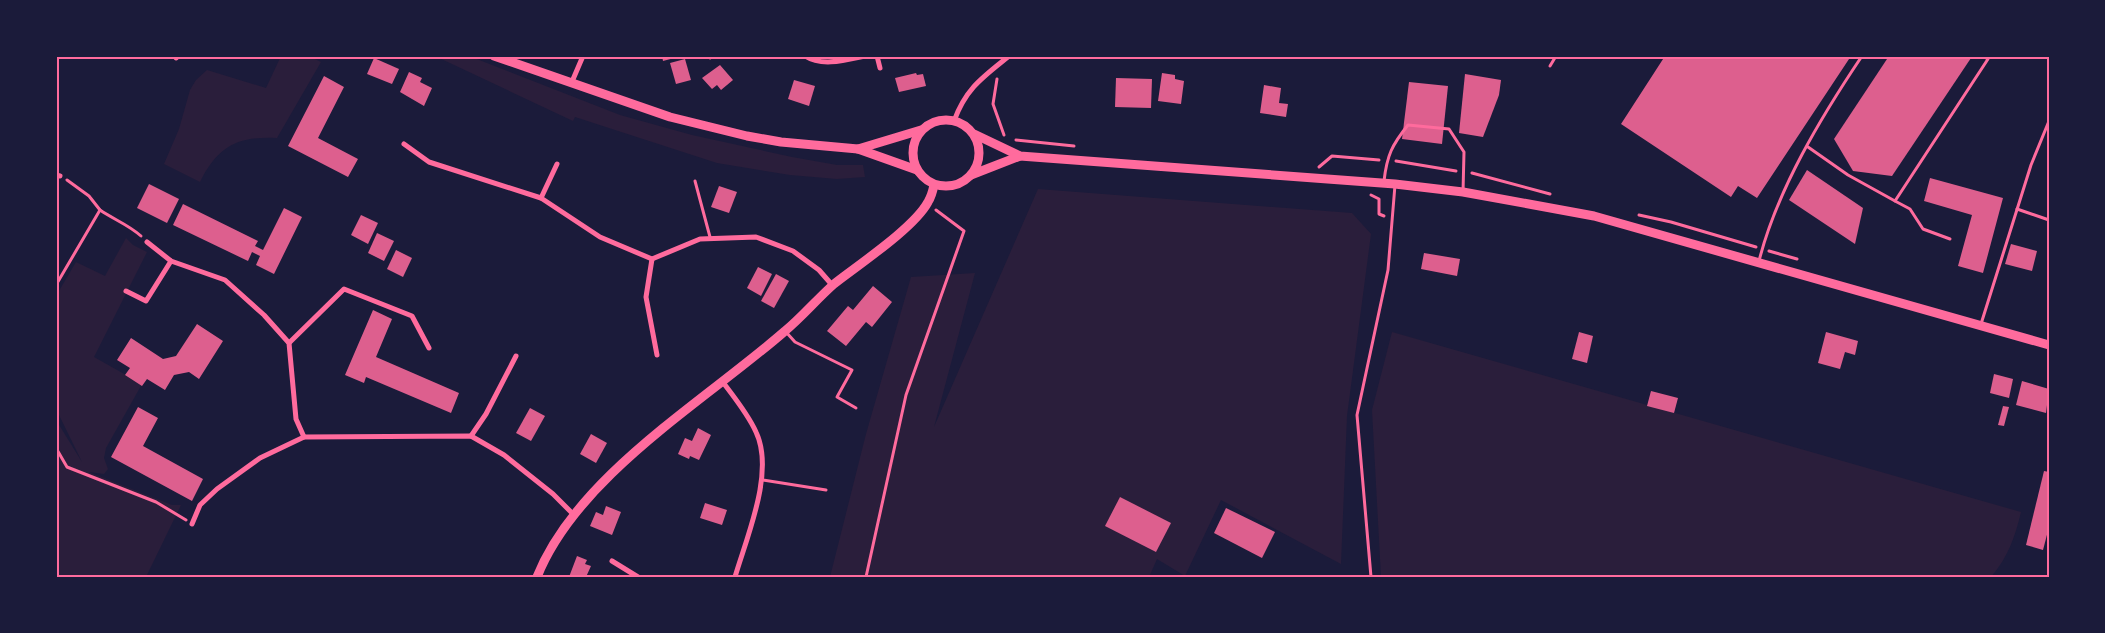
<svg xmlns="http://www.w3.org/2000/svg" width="2105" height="633" viewBox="0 0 2105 633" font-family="Arial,sans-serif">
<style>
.green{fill:#2a1e3b}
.building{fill:#dd5f8e}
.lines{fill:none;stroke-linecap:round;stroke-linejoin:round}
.path{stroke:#ff6b9d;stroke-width:3}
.service{stroke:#ff6b9d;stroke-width:3}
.minor{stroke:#ff6b9d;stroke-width:5}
.tertiary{stroke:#ff6b9d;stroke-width:9}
.secondary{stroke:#ff6b9d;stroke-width:9}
.neatline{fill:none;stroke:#ff6b9d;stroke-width:2}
</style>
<rect width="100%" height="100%" fill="#1b1b3a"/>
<!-- green -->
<g class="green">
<path d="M281 56H309L321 62 277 138C238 136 218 146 200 182L164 164 179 129 190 90 196 80 207 70 266 88Z"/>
<polygon points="435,56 469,56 620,115 692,135 792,157 837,165 863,165 865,177 837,179 790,175 717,163 575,117 573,121"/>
<polygon points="1291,56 1397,56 1365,59"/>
<polygon points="1038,189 1352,213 1371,234 1347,416 1341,564 1221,500 1185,576 1157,559 1149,577 830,577 866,434 911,277 975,273 934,427"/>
<polygon points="126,238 133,245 147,252 94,357 142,384 106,448 104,458 108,469 104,474 89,472 172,505 181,505 146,577 56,577 56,420 82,462 59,415 56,415 56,296 76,262 105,276"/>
<path d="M1392 332 2021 512C2015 537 2008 557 1991 577H1381L1372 410Z"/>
</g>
<!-- building -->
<g class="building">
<polygon points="662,56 678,56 678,57 663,61"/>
<polygon points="1665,56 1749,57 1851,56 1757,198 1738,186 1731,197 1621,124"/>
<polygon points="1889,56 1971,58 1892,176 1853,171 1834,139"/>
<polygon points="374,58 399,69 392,84 367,74"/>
<polygon points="685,59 691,80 676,84 670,63"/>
<polygon points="720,65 733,80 721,90 717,85 712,89 702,78"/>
<polygon points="409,72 422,78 420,82 432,88 424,106 400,92"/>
<polygon points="916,73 917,75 923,74 926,86 899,92 895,78"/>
<polygon points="1162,73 1175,75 1175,79 1184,81 1181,104 1158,101"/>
<polygon points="1465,74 1501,80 1499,95 1483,137 1459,133"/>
<polygon points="324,76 344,87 318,138 358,159 348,177 288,146"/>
<polygon points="1116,78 1152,79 1151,108 1115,107"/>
<polygon points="794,80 815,86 809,106 788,99"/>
<polygon points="1409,82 1448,86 1442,144 1402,139"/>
<polygon points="1264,85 1281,88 1279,103 1288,104 1286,117 1260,113"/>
<polygon points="1807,170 1863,208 1855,244 1789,200"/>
<polygon points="1930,178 2003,198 1983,273 1958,266 1972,215 1924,201"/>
<polygon points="149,184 179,199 167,223 137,208"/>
<polygon points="719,186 737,192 729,213 711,207"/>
<polygon points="183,204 258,241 255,246 263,250 284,208 302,217 274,274 256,265 260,256 252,252 248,261 173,225"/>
<polygon points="361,215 378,223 368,244 351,235"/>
<polygon points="377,233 394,241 384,261 368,253"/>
<polygon points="2011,244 2037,251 2032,271 2005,264"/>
<polygon points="396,250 412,258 403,277 387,269"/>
<polygon points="1424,253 1460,259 1457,276 1421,269"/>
<polygon points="758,267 772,274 761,296 747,288"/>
<polygon points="776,274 789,281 774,308 761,301"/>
<polygon points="873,286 892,302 872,327 866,322 846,346 827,331 848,306 853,310"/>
<polygon points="373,310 392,319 376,357 459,393 451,413 366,377 364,383 345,375"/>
<polygon points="197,324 223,341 199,379 189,372 174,375 165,390 147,379 142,386 125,375 130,368 117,360 131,338 163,359 176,356"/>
<polygon points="1579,332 1593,336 1587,363 1572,359"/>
<polygon points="1826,332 1858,341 1855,355 1845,352 1840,369 1818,363"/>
<polygon points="1994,374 2013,379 2009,398 1990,393"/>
<polygon points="2022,381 2049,389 2046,413 2016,405"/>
<polygon points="1651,391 1678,398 1674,413 1647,406"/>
<polygon points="2003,406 2009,407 2004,426 1998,425"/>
<polygon points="138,407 158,418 143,446 203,479 192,501 111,457"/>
<polygon points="530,408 545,416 531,441 516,433"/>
<polygon points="698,428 711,435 699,460 690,456 689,459 678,454 685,438 692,441"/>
<polygon points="591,434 607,443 596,463 580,454"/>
<polygon points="2044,471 2049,472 2049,527 2043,550 2026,545"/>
<polygon points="1120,497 1171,523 1156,552 1105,526"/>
<polygon points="705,503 727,510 722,525 700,518"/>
<polygon points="606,506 621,512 612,535 590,526 596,512 603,515"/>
<polygon points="1226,508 1275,532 1262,558 1214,533"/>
<polygon points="577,556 587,560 585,564 591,566 586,577 569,577"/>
</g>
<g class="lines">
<!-- path -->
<g class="path">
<polyline points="997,79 993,104 1004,135"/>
<polyline points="1016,140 1074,146"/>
<polyline points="1396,161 1456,171"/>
<polyline points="1319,167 1332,156 1379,160"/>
<polyline points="1472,173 1550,194"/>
<polyline points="1371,195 1379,199 1379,214 1384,216"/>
<path d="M100 210C113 219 129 225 141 236"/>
<polyline points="1639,215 1671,222 1756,247"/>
<polyline points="1769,251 1797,259"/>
<polyline points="56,285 100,210 89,196 67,180"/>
<polyline points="56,448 67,467 156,502 186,520"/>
<polyline points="866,577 906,395 964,231 936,210"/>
</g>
<!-- service -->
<g class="service">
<polyline points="710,58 713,56"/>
<polyline points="1550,66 1556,56"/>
<polyline points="1808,147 1848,175 1895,201 1988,59 1983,56"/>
<polyline points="695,181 710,237"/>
<path d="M1384 181C1387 155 1392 145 1408 125L1449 129 1464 152 1463 192"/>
<polyline points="1895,201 1910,209 1923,229 1950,239"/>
<polyline points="2017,209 2049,220"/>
<path d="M1759 261C1777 190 1821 117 1862 56"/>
<polyline points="1981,324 2031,165 2049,121"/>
<polyline points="786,332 795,342 852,370 837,397 856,408"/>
<polyline points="763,480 826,490"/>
<polyline points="1371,577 1357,415 1388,270 1395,185"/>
</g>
<!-- minor -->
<g class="minor">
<polyline points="175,56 176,58"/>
<path d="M805 56C822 67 846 60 865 56"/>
<polyline points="877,56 880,68"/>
<polyline points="571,84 583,56"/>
<path d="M954 121C966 88 983 77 1009 56"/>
<polyline points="404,144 429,162 541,198 600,237 652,259 700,239 756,237 793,251 819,270 833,286"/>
<polyline points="56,175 60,176"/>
<polyline points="541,198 557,164"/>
<polyline points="147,242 171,261 225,280 264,315 289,343 296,419 304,437"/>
<polyline points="652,259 646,297 657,355"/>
<polyline points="126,291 146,301 171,261"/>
<polyline points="289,343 344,289 412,316 429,348"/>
<path d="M722 381C734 397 748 414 756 432 775 472 747 536 735 577"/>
<polyline points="471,436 486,414 516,356"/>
<polyline points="192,524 200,505 217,489 260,458 304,437 471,436 504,455 553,494 574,515"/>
<polyline points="612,561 638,577"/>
</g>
<!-- tertiary -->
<path class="tertiary" d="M537 577C577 476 705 401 785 331 802 317 817 299 834 284 858 265 914 228 928 202 931 197 933 190 934 185"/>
<!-- secondary -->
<g class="secondary">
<polyline points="494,56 670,117 747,136 781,142 858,149 917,170"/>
<circle cx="946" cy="153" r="33"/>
<polyline points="974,134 1020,156 1395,184 1463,192 1594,216 2049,345"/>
<polyline points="858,149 921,130"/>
<polyline points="971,175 1020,156"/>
</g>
</g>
<!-- border -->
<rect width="2105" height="633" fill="none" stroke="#1b1b3a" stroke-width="115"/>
<rect x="58" y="58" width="1990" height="518" class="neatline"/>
</svg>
